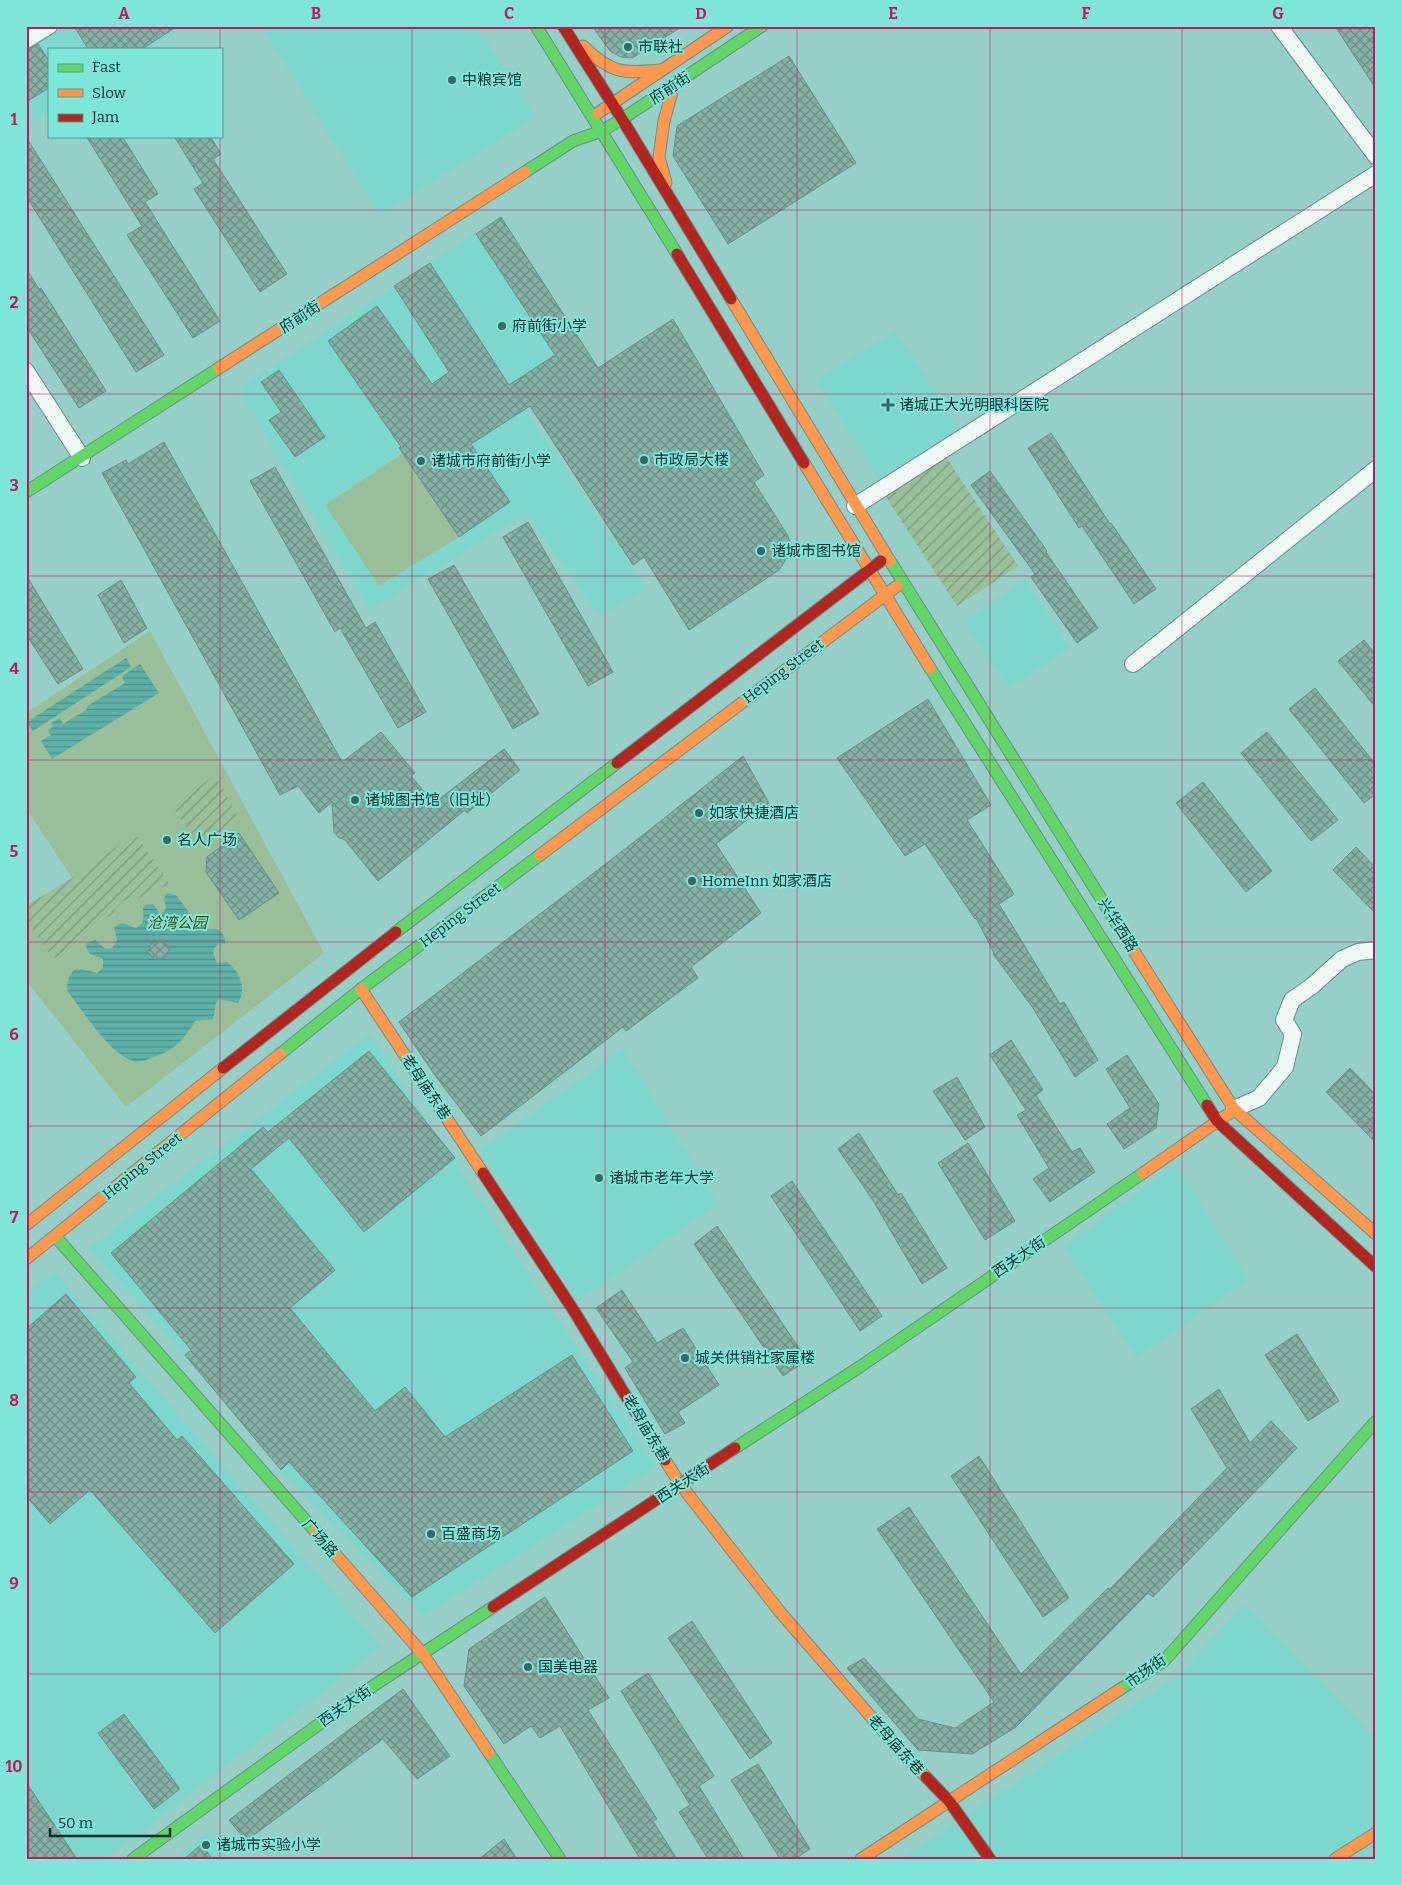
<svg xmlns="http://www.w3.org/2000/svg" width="1402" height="1885" viewBox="0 0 1402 1885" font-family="Bitter,'Noto Sans SC',serif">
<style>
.built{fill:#7dd7cc}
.green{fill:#98bf99}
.garden{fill:url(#garden-furrows)}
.water{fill:url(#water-rules)}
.building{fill:url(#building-cross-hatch);stroke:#669188}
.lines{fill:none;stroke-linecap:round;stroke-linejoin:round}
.street-casing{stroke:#66908c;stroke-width:18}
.fast-casing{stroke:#66908c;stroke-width:13}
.slow-casing{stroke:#66908c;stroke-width:13}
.jam-casing{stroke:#66908c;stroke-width:13}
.street{stroke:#eff8f7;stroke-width:16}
.fast{stroke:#63d668;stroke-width:11}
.slow{stroke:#ff974d;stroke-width:11}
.jam{stroke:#b3261e;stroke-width:11}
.grid{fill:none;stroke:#c2185b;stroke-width:1;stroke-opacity:0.55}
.poi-dot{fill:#356964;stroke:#7ee6d9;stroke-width:2}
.labels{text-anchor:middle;stroke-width:4;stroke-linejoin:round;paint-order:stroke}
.poi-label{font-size:15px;fill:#01322e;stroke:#7ee6d9;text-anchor:start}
.street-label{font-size:15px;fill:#01322e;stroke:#7ee6d9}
.park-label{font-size:15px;font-style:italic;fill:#3c5007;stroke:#7ee6d9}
.neatline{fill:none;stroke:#c2185b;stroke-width:2}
.grid-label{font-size:16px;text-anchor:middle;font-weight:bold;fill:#c2185b}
</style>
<defs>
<pattern id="garden-furrows" width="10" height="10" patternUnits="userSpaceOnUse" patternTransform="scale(1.25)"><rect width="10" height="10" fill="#98bf99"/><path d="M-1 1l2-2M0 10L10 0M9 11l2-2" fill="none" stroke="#7a9c7d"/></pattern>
<pattern id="water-rules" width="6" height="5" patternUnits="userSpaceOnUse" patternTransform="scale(1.25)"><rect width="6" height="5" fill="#5eb1a8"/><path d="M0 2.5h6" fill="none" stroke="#4b9189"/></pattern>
<pattern id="building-cross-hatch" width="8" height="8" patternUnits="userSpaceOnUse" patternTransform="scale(1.25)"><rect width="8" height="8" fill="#86b0a6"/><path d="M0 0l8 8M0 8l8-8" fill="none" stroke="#6b9088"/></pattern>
</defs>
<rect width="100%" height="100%" fill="#96cec8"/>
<!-- built -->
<g class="built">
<polygon points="26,26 184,26 149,49 49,49 49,112 26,127"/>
<polygon points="261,26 477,26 535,117 380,215"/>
<polygon points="501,217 596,364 525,410 646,588 600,616 526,513 370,610 238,389"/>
<polygon points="895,331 960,430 879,479 816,380"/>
<polygon points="1025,580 1070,648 1009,688 964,621"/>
<polygon points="370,1034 656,1467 424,1616 281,1470 185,1355 89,1248"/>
<polygon points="623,1049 718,1204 578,1301 480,1151"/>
<polygon points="1176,1164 1248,1279 1137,1358 1064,1247"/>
<polygon points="54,1272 381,1647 105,1859 26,1859 26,1294"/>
<polygon points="1245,1605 1376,1739 1376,1859 901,1859 1176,1678"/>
<polygon points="210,1831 229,1859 176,1859"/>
</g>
<!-- green -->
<g class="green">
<polygon points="403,453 459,537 379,586 325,505"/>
<polygon points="150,631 324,953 126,1107 26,980 26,906 72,878 26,808 26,713"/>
</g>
<!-- garden -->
<g class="garden">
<polygon points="946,457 1018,566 957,606 886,497"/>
<polygon points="215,775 241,821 208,845 199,846 172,806"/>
<polygon points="135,833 171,886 161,887 144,897 125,900 117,907 111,916 94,921 75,942 69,954 58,959 51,956 26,921 26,906 82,872"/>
</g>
<!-- water -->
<g class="water">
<polygon points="126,658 131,667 33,731 27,722"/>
<polygon points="140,664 159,693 52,759 41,741 51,735 48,730 53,727 51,723 60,718 63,724 86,710 87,706 125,683 122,676"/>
<path d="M167 893 176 895 201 928 204 931C215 926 226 930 225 944L220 943C211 948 213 955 217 963L227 962C240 972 247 988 238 1003L219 999 216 1003 213 1019 195 1021C185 1038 175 1050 156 1056 149 1059 141 1063 134 1061 112 1057 82 1010 68 992 66 984 68 976 74 970L81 969 97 973 103 967V959L90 954 86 947 87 943 95 940 106 949 112 948 117 940 114 927 122 923 136 928C146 922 143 918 143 908L146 905 153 904 160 914 166 909 164 898Z"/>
</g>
<!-- building -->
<g class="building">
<polygon points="74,26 178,26 142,49 88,49"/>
<polygon points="592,26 683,26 632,58 621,57 610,51"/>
<polygon points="1335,26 1376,26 1376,89"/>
<polygon points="38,44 49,61 49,88 26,102 26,50"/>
<polygon points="789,56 856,163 728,244 673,156 677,126"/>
<polygon points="86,136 122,136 158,194 145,202 220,321 193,338 127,235 142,226"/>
<polygon points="174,136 210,136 221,154 213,159 287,274 260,292 194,189 203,183"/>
<polygon points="26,137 164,355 136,372 26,196"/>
<polygon points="501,217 598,368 673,319 764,475 754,482 788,536 791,544 785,561 779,570 689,630 644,557 633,565 530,406 471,444 510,502 459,537 399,448 401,447 328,341 377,306 432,384 449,372 394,286 430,263 509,385 555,355 476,234"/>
<polygon points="26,268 39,289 41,288 106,391 79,408 26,326"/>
<polygon points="279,370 325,437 295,457 269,420 281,412 261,382"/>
<polygon points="1051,433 1110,524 1111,523 1156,589 1134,604 1082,526 1079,528 1028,448"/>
<polygon points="164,442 342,762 381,732 415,773 411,776 434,803 504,749 520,770 467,813 465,810 378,881 345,840 338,837 334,832 332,802 319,813 298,786 280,795 102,473 126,460 128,464"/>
<polygon points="275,467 366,628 375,622 426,712 398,728 340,628 335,632 250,481"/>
<polygon points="990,471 1047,551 1046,552 1098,628 1077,643 1031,577 1035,574 971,485"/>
<polygon points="528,522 613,672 588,686 503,537"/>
<polygon points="454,565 539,714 513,729 428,579"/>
<polygon points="26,575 83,669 58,684 26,634"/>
<polygon points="121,580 147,628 124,643 98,595"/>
<polygon points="1364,640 1376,655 1376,708 1338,661"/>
<polygon points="1315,688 1376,765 1376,794 1364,803 1289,709"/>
<polygon points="928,699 991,805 967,820 1014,894 999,904 1060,1004 1064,1002 1098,1060 1075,1077 1033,1008 993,954 994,953 976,918 975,919 925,844 905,856 837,758"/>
<polygon points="1267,732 1338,820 1311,841 1241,753"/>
<polygon points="743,756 769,803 716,844 761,913 691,967 698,978 626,1031 623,1027 481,1136 434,1074 399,1022 625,849"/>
<polygon points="1203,782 1272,871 1246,892 1176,803"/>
<polygon points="239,833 279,893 239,920 206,872 207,857"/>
<polygon points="1356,847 1376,868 1376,914 1333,870"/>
<polygon points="163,940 170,949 165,958 154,959 148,952 152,942"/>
<polygon points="1011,1040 1043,1090 1036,1095 1072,1152 1080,1148 1095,1172 1050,1202 1033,1179 1049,1168 1017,1115 1026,1110 990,1055"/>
<polygon points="369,1051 455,1158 364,1232 289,1138 251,1169 335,1270 290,1308 375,1411 405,1387 445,1437 572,1355 633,1451 412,1597 289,1462 281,1470 185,1355 191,1350 111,1253 263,1127 268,1132"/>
<polygon points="1127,1055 1159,1104 1156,1128 1124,1149 1107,1124 1130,1108 1106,1069"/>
<polygon points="1350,1068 1376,1095 1376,1143 1326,1092"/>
<polygon points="957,1077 985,1127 965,1140 933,1091"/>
<polygon points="859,1133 898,1195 901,1193 947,1268 922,1284 872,1199 838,1149"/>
<polygon points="968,1143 1015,1221 985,1240 938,1163"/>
<polygon points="792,1181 882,1316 860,1331 771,1196"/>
<polygon points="717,1226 807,1360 783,1376 694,1244"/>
<polygon points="622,1290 657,1343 683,1328 719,1385 678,1412 685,1423 665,1434 625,1368 633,1362 596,1308"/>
<polygon points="66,1294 136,1377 129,1383 177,1440 182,1436 294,1564 215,1633 90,1490 50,1524 26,1496 26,1329"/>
<polygon points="1297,1334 1339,1401 1308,1421 1265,1355"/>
<polygon points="1219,1389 1250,1443 1271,1421 1297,1448 1153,1597 1148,1593 1016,1727 972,1754 918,1750 847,1668 864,1658 918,1719 955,1728 994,1702 877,1529 909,1507 1021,1674 1108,1588 1110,1589 1227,1468 1191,1409"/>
<polygon points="979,1456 1069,1598 1043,1617 951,1476"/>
<polygon points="545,1597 609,1698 588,1710 657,1819 653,1821 677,1859 640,1859 560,1726 540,1738 531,1726 504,1744 464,1686 469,1649"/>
<polygon points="692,1621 772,1743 750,1759 668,1638"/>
<polygon points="648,1673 714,1776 699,1786 744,1859 708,1859 679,1812 690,1805 621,1691"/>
<polygon points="403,1689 450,1756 417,1779 383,1739 246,1841 229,1820"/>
<polygon points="124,1714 180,1789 154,1809 98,1733"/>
<polygon points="758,1764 810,1849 795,1859 780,1859 731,1780"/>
<polygon points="26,1782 77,1859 26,1859"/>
<polygon points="504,1839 517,1859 479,1859"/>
<polygon points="202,1844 212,1859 184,1859"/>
</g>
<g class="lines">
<defs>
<g id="street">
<polyline points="1279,26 1376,156"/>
<polyline points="26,40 49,26"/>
<polyline points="26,371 82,458"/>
<polyline points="855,506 1376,174"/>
<polyline points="1133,664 1376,469"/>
<polyline points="1234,1109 1259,1098 1285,1067 1293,1034 1284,1020 1292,1000 1312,986 1342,959 1358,952 1376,950"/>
</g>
<g id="fast">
<polyline points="536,26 677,254"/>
<polyline points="525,172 573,141 602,131 622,119 762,26"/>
<polyline points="26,492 219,368"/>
<polyline points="890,561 1130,945"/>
<polyline points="930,668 1207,1105"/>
<polyline points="396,932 617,763"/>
<polyline points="280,1054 361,989 540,855"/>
<polyline points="55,1236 315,1531"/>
<polyline points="735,1448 861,1366 1143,1173"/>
<polyline points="1119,1690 1164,1661 1376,1421"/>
<polyline points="489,1753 560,1859"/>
<polyline points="133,1859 358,1696 493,1607"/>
</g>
<g id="slow">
<path d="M583 46C611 73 622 74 660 70"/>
<polyline points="598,113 728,26"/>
<polyline points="666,183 659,157 664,121 674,85"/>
<polyline points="731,299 890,561"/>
<polyline points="219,368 525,172"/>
<polyline points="804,463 930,668"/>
<polyline points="540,855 897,586"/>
<polyline points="1130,945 1234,1109 1376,1234"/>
<polyline points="361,989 483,1173"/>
<polyline points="1143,1173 1231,1112"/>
<polyline points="26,1225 223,1068"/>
<polyline points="26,1259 280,1054"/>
<polyline points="665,1460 680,1484 780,1612 905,1756 926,1777"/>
<polyline points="315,1531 423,1654 489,1753"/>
<polyline points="861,1859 1119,1690"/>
<polyline points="1335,1859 1376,1833"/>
</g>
<g id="jam">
<polyline points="563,26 622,119 731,299"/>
<polyline points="677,254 804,463"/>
<polyline points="617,763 881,561"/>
<polyline points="223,1068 396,932"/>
<polyline points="1207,1105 1217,1121 1376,1267"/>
<polyline points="483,1173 574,1311 665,1460"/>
<polyline points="493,1607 735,1448"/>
<polyline points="926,1777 949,1801 990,1859"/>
</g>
</defs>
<!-- street casing -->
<use href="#street" class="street-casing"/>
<!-- fast casing -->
<use href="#fast" class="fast-casing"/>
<!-- slow casing -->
<use href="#slow" class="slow-casing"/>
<!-- jam casing -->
<use href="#jam" class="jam-casing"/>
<!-- street -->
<use href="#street" class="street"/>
<!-- fast -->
<use href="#fast" class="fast"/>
<!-- slow -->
<use href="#slow" class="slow"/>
<!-- jam -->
<use href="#jam" class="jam"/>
</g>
<!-- grid -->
<path class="grid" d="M220 26V49M412 26V1859M605 26V1859M797 26V1859M990 26V1859M1182 26V1859M220 136V1859M26 210H1376M26 394H1376M26 576H1376M26 760H1376M26 942H1376M26 1126H1376M26 1308H1376M26 1492H1376M26 1674H1376"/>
<!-- markers -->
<g class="poi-dot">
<circle cx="628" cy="47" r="5"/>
<circle cx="452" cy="80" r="5"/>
<circle cx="502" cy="326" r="5"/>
<path d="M885.5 397.5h5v5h5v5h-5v5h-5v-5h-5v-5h5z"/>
<circle cx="644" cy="460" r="5"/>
<circle cx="421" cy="461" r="5"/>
<circle cx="761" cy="551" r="5"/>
<circle cx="355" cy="800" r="5"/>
<circle cx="699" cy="813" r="5"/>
<circle cx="167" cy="840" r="5"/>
<circle cx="692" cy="881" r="5"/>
<circle cx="599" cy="1178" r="5"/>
<circle cx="685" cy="1358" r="5"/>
<circle cx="431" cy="1534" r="5"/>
<circle cx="528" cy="1667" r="5"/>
<circle cx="206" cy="1845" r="5"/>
</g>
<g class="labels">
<!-- poi labels -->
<g class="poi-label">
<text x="638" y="52">市联社</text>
<text x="462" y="85">中粮宾馆</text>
<text x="512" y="331">府前街小学</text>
<text x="899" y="410">诸城正大光明眼科医院</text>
<text x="654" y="465">市政局大楼</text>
<text x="431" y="466">诸城市府前街小学</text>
<text x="771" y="556">诸城市图书馆</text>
<text x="365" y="805">诸城图书馆（旧址）</text>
<text x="709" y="818">如家快捷酒店</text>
<text x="177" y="845">名人广场</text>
<text x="702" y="886">HomeInn 如家酒店</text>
<text x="609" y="1183">诸城市老年大学</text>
<text x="695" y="1363">城关供销社家属楼</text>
<text x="441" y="1539">百盛商场</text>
<text x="538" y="1672">国美电器</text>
<text x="216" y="1850">诸城市实验小学</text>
</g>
<!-- street labels -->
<g class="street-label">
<text transform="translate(670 88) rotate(-33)" y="5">府前街</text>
<text transform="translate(300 317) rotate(-33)" y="5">府前街</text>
<text transform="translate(783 671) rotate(-37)" y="5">Heping Street</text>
<text transform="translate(460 915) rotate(-37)" y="5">Heping Street</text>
<text transform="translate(1118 925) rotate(58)" y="5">兴华西路</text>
<text transform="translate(426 1087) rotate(56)" y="5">老母庙东巷</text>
<text transform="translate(142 1166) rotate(-39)" y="5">Heping Street</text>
<text transform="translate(1019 1257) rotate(-34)" y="5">西关大街</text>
<text transform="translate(646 1428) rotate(59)" y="5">老母庙东巷</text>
<text transform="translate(683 1483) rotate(-33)" y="5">西关大街</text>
<text transform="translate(320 1538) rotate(49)" y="5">广场路</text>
<text transform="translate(1146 1671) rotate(-35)" y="5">市场街</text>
<text transform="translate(345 1706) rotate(-35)" y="5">西关大街</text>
<text transform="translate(896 1745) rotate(48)" y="5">老母庙东巷</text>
</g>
<!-- park labels -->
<g class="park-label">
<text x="177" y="928">沧湾公园</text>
</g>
</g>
<!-- border -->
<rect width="1402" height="1885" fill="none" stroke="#7ee6d9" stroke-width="55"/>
<!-- legend -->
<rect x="48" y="48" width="175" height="90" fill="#7ee6d9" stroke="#4c9e95"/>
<rect x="58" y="64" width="25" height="8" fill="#63d668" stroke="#4c9e95"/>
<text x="92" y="72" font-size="15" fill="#01322e">Fast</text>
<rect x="58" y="89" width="25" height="8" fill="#ff974d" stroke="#4c9e95"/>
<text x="92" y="98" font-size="15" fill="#01322e">Slow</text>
<rect x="58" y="114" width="25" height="8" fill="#b3261e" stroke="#4c9e95"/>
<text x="92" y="122" font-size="15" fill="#01322e">Jam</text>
<!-- scale -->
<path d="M50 1828v8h120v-8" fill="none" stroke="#01322e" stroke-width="2.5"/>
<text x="58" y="1828" font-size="15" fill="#01322e" stroke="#7ee6d9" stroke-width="4" paint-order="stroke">50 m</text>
<rect x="28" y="28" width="1346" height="1830" class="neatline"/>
<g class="grid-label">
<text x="124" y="19">A</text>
<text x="316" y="19">B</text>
<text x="509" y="19">C</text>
<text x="701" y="19">D</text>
<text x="893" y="19">E</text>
<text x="1086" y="19">F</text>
<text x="1278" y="19">G</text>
<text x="14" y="125">1</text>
<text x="14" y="308">2</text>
<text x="14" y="491">3</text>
<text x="14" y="674">4</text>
<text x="14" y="857">5</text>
<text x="14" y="1040">6</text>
<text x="14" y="1223">7</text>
<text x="14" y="1406">8</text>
<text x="14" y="1589">9</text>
<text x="14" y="1772">10</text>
</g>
</svg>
